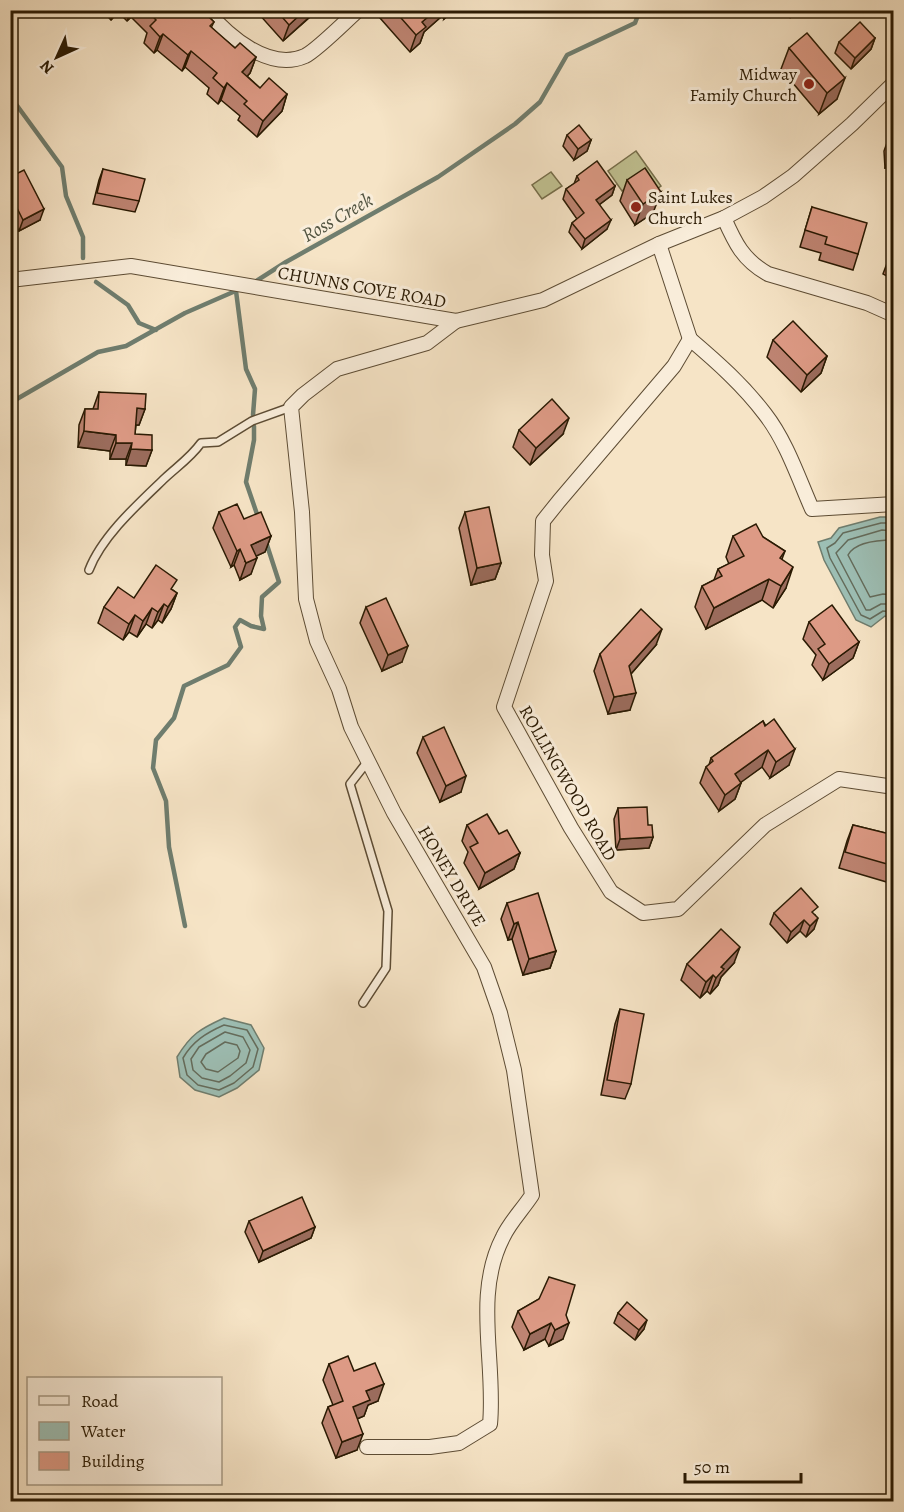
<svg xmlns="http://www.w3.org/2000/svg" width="904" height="1512" viewBox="0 0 904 1512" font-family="Alegreya,serif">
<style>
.green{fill:#c1c292;stroke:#766e4a;stroke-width:1.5}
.water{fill:#9dbfb5;stroke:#6f7d6e;stroke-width:1.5}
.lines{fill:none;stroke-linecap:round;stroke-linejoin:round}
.shore{stroke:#646c5c;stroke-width:1.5}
.stream{stroke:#6f7d6e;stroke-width:4.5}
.lane-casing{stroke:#5d4c34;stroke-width:10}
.street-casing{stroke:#5d4c34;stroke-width:16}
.lane{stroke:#f9edda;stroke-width:7}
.street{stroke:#f9edda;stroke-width:14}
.wall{fill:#be8472;stroke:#2a1a03;stroke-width:1.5}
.shaded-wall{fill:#9b6c5d;stroke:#2a1a03;stroke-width:1.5}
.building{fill:#dd9a85;stroke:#2a1a03;stroke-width:1.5}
.poi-dot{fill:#8f2418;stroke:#f9edda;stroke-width:2}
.labels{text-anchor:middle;stroke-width:6;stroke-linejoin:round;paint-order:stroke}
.poi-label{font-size:18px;fill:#2a1a03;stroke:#f9edda;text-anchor:end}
.street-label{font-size:18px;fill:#2a1a03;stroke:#f9edda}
.water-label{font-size:20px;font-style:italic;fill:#525441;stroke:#f9edda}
</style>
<rect width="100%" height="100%" fill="#f6e4c6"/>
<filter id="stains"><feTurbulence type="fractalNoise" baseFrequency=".00333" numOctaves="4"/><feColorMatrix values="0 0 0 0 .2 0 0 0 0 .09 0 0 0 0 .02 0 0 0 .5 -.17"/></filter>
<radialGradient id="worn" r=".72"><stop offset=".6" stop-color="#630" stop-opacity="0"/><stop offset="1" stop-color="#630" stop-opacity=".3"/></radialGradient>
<!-- green -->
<g class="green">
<polygon points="636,151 661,186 648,195 638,181 622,191 608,171"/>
<polygon points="551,172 562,186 542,199 532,185"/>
</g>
<!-- water -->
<g class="water">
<polygon points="880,517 893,517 893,618 885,616 871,627 856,620 824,560 818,542 831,538 839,528"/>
<path d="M224 1018 251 1025 264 1048 259 1070 237 1088 219 1097 195 1090 180 1077 177 1057C191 1034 200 1029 224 1018Z"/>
</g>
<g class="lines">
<!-- shore -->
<g class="shore">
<polyline points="894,523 881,523 843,533 835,543 827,548 830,558 861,615 870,619 883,611 894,612"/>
<polyline points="894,531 882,530 848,540 836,553 866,610 870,610 881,604 894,604"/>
<path d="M894 540C879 540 855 542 848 555L870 597 883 594 894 595"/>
<path d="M224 1025 247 1030 258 1049 253 1067 234 1083 219 1090 198 1085 187 1075 183 1058C193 1041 206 1033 224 1025Z"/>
<polygon points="225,1032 243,1037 250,1050 246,1063 230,1076 219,1082 202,1078 193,1070 191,1059 199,1047"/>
<polygon points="225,1042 237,1045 240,1051 238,1058 218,1072 206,1069 201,1062 206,1054"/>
</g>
<!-- stream -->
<g class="stream">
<polyline points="10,96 62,167 66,196 83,237 83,258"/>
<polyline points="96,282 128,305 139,323 156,330"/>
<polyline points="253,283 286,262 438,177 515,124 540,102 567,55 635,23 640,10"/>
<polyline points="236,291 246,369 255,389 253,415"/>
<polyline points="10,403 98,352 126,346 185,313 240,289"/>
<polyline points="254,426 254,440 246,482 258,517"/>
<polyline points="185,926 169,847 166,801 153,768 156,740 174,718 184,686 228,665 241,647 235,627 240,620 251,626 264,629 261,616 262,597 279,582 266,542"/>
</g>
<defs>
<g id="lane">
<path d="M89 570C102 536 139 503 165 478 178 466 191 457 201 443L218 442 252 421 291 407"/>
<polyline points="363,1003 386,968 388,911 350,784 368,761"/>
</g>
<g id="street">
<path d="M206 10C228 36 269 72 305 56 317 50 346 21 358 10"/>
<path d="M724 218C735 243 743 260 768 274L867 303 894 315"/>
<polyline points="659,244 690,339"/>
<polyline points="10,280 131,266 456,321 543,300 659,244 724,218 763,197 793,176 852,124 894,83"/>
<path d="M894 504 812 509C798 477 786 441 765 414 743 385 717 362 690 339L674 366 559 501 543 521 542 555 546 581 504 707 571 828 611 892 643 913 678 909 765 825 839 779 894 787"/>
<path d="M367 1447H430L459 1443 490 1424C496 1362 473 1295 503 1237 510 1222 523 1209 532 1195L514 1070 500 1013 484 967 394 813 351 727 339 689 317 641 306 599 302 512 291 407 303 395 337 369 427 343 456 321"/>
</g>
</defs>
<!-- lane casing -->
<use href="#lane" class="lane-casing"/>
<!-- street casing -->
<use href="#street" class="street-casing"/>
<!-- lane -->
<use href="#lane" class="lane"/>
<!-- street -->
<use href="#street" class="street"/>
</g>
<!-- wall -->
<g class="wall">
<polygon points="102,10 202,10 214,22 211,28 235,48 256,57 250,73 247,76 260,88 287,94 282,111 257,137 238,120 240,116 221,100 218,104 207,94 209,88 185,67 182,71 157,50 154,53 144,43 147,33 131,17 127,21 118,12 111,20"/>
<polygon points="258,10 327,10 321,16 317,11 283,41 257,12"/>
<polygon points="382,10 454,10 444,19 442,16 424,32 420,43 410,52 380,18"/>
<polygon points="786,10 800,10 791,17"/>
<polygon points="875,38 871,49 851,69 835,53 839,42"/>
<polygon points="789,48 837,99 819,114 781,69"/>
<polygon points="567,135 591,140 587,151 574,160 563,146"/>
<polygon points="888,140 894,168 885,168 884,151"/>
<polygon points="103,169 139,201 135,212 93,204 99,180"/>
<polygon points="577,176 615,186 612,195 599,205 607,229 582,249 569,232 572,223 577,219 563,199 566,189 574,184"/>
<polygon points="10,177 40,220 19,231 10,214"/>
<polygon points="627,180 653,213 635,225 620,201"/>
<polygon points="812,207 858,254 853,270 819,260 821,253 800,247"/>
<polygon points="894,250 894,280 883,274 889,258"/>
<polygon points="773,340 827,356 821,373 801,392 767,357"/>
<polygon points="99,392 145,409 139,425 136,425 135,434 152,450 146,466 126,465 126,459 110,459 110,451 78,447 79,425 85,409 93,409"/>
<polygon points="519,430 563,434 530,465 513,447"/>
<polygon points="219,512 244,519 271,536 265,552 256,556 251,574 240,580 234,565 231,567 213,528"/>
<polygon points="465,512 501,563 495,579 471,585 459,528"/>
<polygon points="733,536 763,537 785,551 782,559 786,588 773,608 762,600 706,629 695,607 702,586 714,580 718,569 729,564 726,557"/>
<polygon points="173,590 177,593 171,609 162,623 158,620 152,628 146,624 137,637 129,632 123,640 98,623 104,607 134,598"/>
<polygon points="366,607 402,662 382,671 360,623"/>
<polygon points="809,622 859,642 853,658 823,680 812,665 816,655 803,639"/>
<polygon points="656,645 631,674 630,710 608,714 594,671 600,654"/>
<polygon points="763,721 789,765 770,778 762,767 740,782 741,783 735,799 719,811 700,783 706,767 709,765 711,758"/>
<polygon points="423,737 461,792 440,802 417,753"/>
<polygon points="618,808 648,825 653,837 649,848 616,850 614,819"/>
<polygon points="467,825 499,834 520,853 514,869 479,889 464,863 468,852 462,841"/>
<polygon points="853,825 894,835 894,872 890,883 839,868 847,841"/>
<polygon points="507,903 556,951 550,968 523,975 512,939 508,940 501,919"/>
<polygon points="774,913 815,915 814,929 806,937 800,931 787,943 770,924"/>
<polygon points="734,963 721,977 718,985 710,994 707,991 700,998 681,980 687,964"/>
<polygon points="620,1009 631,1084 625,1099 601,1095 615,1024"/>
<polygon points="249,1221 315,1227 311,1238 259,1262 245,1232"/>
<polygon points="539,1299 566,1315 563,1339 549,1346 545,1339 524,1350 512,1327 518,1311"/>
<polygon points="618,1313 644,1329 635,1340 614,1323"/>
<polygon points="329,1364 354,1371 378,1401 368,1405 364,1416 357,1419 357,1450 336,1458 322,1423 328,1407 333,1405 323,1380"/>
</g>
<!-- shaded-wall -->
<g class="shaded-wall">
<polygon points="114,10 119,10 111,20"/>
<polygon points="131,10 133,10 131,17 127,21"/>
<polygon points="305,10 317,10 283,41 289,25"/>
<polygon points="436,10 444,10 442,16 424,32 420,43 410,52 416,35 422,22"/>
<polygon points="447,10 454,10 444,19"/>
<polygon points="793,10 800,10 791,17"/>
<polygon points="163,34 157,50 154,53 160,37"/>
<polygon points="875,38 871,49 851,69 855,58"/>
<polygon points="191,51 185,67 182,71 188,55"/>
<polygon points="256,57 250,73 236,89 242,72"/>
<polygon points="845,78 837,99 819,114 827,93"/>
<polygon points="227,83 221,100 218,104 224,88"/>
<polygon points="287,94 282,111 257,137 263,121"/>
<polygon points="591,140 587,151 574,160 578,149"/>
<polygon points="889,157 894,157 894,168 885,168"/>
<polygon points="615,186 612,195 592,210 596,200"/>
<polygon points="661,192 653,213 635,225 643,204"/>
<polygon points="44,209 40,220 19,231 23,220"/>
<polygon points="611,220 607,229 582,249 585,239"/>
<polygon points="827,356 821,373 801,392 807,375"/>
<polygon points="137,408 145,409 139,425 131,425"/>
<polygon points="569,418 563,434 530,465 536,448"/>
<polygon points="84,431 116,435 110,451 78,447"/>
<polygon points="116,443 132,443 126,459 110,459"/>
<polygon points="131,449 152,450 146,466 126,465"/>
<polygon points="271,536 265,552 245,561 251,545"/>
<polygon points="240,549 234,565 231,567 237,551"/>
<polygon points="257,558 251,574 240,580 246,563"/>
<polygon points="501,563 495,579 471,585 477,568"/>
<polygon points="793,567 786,588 773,608 781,586"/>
<polygon points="769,579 762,600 706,629 714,608"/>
<polygon points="177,593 171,609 162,623 168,607"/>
<polygon points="164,604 158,620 152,628 158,612"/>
<polygon points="152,608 146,624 137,637 143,621"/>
<polygon points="135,615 129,632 123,640 129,624"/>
<polygon points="662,629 656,645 623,683 629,666"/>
<polygon points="859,642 853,658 823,680 829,664"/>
<polygon points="408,646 402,662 382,671 388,655"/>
<polygon points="636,693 630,710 608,714 614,697"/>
<polygon points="795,749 789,765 770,778 776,762"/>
<polygon points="768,750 762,767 729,791 735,774"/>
<polygon points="466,776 461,792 440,802 446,786"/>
<polygon points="741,783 735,799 719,811 725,795"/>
<polygon points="653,837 649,848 616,850 620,839"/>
<polygon points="520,853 514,869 479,889 485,873"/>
<polygon points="818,918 814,929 806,937 810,926"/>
<polygon points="804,920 800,931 787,943 791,932"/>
<polygon points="518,922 512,939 508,940 514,924"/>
<polygon points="740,947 734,963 721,977 718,985 710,994 716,978 721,967"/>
<polygon points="556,951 550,968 523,975 529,959"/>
<polygon points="713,975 707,991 700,998 706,982"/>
<polygon points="315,1227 311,1238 259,1262 263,1251"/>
<polygon points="647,1320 644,1329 635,1340 639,1330"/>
<polygon points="551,1323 545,1339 524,1350 530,1334"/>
<polygon points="569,1323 563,1339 549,1346 555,1330"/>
<polygon points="384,1384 378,1401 368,1405 364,1416 347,1423 353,1407 366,1391"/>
<polygon points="363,1434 357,1450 336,1458 342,1442"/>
</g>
<!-- building -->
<g class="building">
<polygon points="147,10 202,10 214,22 210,26 235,48 240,43 256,57 242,72 260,88 269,78 287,94 263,121 244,104 247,101 227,83 224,88 213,78 217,73 191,51 188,55 163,34 160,37 150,26 156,20"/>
<polygon points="276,10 305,10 289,25"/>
<polygon points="394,10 436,10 422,22 426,27 416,35"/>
<polygon points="860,22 875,38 855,58 839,42"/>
<polygon points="807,33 845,78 827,93 789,48"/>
<polygon points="579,125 591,140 578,149 567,135"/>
<polygon points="888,140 894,140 894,157 889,157"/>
<polygon points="597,161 615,186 596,200 611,220 585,239 572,223 584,213 566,189 579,180 577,176"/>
<polygon points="645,168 661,192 643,204 627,180"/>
<polygon points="103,169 145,179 139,201 97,193"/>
<polygon points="24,170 44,209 23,220 13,200 11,200 10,199 10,177"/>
<polygon points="812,207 867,223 858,254 825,244 827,237 805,230"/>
<polygon points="894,250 894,260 889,258"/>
<polygon points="793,321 827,356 807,375 773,340"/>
<polygon points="99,392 146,394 145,409 137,408 135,434 152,435 152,450 131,449 132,443 116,443 116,435 84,431 85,409 98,409"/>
<polygon points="552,399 569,418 536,448 519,430"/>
<polygon points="237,504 244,519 261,512 271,536 251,545 257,558 246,563 240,549 237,551 219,512"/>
<polygon points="489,507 501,563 477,568 465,512"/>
<polygon points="756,524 763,537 785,551 780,558 793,567 781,586 769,579 714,608 702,586 722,576 718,569 744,556 733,536"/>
<polygon points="156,565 177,580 171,589 177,593 168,607 164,604 158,612 152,608 143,621 135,615 129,624 104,607 118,587 134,598"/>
<polygon points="386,598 408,646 388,655 366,607"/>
<polygon points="832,605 859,642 829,664 818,649 825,644 809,622"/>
<polygon points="641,609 662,629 629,666 636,693 614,697 600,654"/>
<polygon points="774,719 795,749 776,762 768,750 735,774 741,783 725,795 706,767 713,761 711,758 763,721 765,726"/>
<polygon points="444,727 466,776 446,786 423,737"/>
<polygon points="647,807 648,825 652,825 653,837 620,839 618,808"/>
<polygon points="487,814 499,834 507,830 520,853 485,873 470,847 478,843 467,825"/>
<polygon points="853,825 894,835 894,866 845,852"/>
<polygon points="801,888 818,907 812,912 818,918 810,926 804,920 791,932 774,913"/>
<polygon points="538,893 556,951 529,959 518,922 514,924 507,903"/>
<polygon points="721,929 740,947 721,967 724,969 716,978 713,975 706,982 687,964"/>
<polygon points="620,1009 644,1014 631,1084 607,1080"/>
<polygon points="302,1197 315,1227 263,1251 249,1221"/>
<polygon points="549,1277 575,1285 566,1315 569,1323 555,1330 551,1323 530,1334 518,1311 539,1299"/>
<polygon points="627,1302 647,1320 639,1330 618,1313"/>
<polygon points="348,1356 354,1371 375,1363 384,1384 366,1391 370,1400 353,1407 363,1434 342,1442 328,1407 343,1401 329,1364"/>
</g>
<!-- markers -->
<g class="poi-dot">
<circle cx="809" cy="84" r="6"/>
<circle cx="636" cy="207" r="6"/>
</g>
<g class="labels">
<!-- poi labels -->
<g class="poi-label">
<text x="797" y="80">Midway<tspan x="797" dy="21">Family Church</tspan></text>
<text x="648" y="203" text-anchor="start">Saint Lukes<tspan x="648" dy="21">Church</tspan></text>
</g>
<!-- street labels -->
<g class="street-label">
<text transform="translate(362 287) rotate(10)" y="6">CHUNNS COVE ROAD</text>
<text transform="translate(568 783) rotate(60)" y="6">ROLLINGWOOD ROAD</text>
<text transform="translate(452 876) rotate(59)" y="6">HONEY DRIVE</text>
</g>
<!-- water labels -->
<g class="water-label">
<text transform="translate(337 217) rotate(-30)" y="7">Ross Creek</text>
</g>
</g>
<!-- margin -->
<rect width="904" height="1512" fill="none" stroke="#f6e4c6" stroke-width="36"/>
<rect x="12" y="12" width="880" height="1488" fill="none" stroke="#2a1a03" stroke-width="3"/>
<rect x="18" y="18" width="868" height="1476" fill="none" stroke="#2a1a03" stroke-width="1.5"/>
<!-- legend -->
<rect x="27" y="1377" width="195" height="108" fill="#f9edda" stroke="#a69984" stroke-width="1.5"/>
<rect x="39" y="1396" width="30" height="9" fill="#f9edda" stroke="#a69984" stroke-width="1.5"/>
<text x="81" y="1407" font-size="18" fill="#2a1a03">Road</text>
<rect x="39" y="1422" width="30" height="18" fill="#9dbfb5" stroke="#a69984" stroke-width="1.5"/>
<text x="81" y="1437" font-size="18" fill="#2a1a03">Water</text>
<rect x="39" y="1452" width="30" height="18" fill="#dd9a85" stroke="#a69984" stroke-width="1.5"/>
<text x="81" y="1467" font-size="18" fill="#2a1a03">Building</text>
<!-- north arrow -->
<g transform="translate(57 57) rotate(225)" stroke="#f9edda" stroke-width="4.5" paint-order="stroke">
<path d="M0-4.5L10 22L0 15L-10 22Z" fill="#2a1a03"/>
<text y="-9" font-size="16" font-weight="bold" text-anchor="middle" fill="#2a1a03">N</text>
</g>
<!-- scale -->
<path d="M685 1473v9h116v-9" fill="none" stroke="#2a1a03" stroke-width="3"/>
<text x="694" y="1473" font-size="18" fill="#2a1a03" stroke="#f9edda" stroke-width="4.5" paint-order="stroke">50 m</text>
<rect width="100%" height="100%" filter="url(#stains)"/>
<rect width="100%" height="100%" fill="url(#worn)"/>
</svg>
